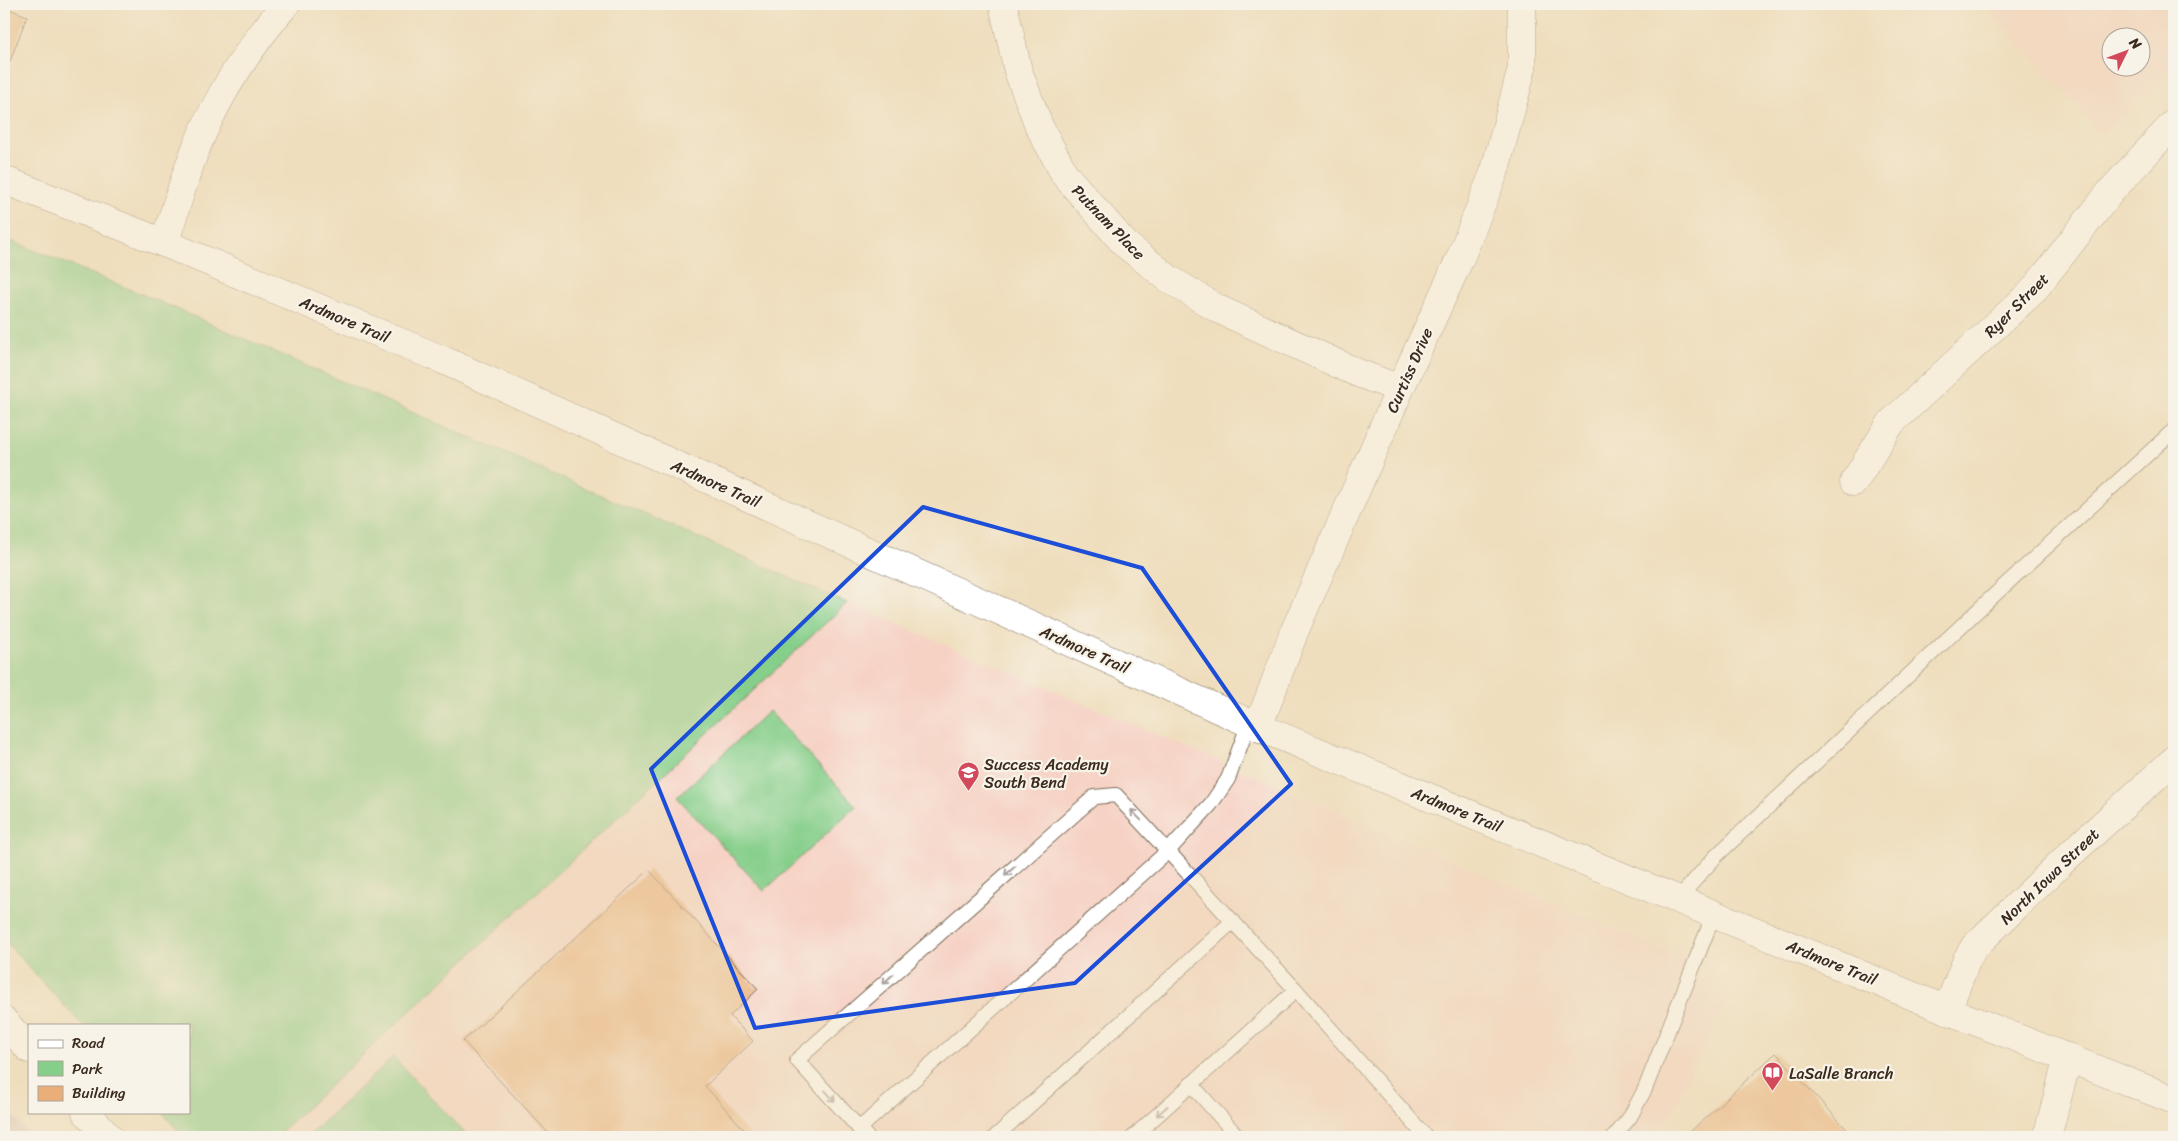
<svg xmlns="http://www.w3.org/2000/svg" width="2178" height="1141" viewBox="0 0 2178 1141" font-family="Sriracha,sans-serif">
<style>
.built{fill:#f6d2c4;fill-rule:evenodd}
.industrial{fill:#d1bfbe}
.green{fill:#86cf8b;stroke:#607c54}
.building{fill:#eaae79}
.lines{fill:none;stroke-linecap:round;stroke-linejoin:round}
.lane-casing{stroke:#7a6956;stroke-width:16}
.street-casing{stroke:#7a6956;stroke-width:29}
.secondary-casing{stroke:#7a6956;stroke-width:29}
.lane{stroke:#fff;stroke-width:14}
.street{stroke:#fff;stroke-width:28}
.secondary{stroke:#fff;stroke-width:28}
.oneway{stroke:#a79f9a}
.marked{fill:none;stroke:#1d4ed8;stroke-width:4;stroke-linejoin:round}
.labels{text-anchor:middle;stroke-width:4.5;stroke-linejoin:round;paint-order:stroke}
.street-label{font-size:16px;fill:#3b2a1e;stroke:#f7f3e8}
.poi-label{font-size:16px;fill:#3b2a1e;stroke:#f7f3e8;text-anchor:start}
</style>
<rect width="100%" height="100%" fill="#f7f3e8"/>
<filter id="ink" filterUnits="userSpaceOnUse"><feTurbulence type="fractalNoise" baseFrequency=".02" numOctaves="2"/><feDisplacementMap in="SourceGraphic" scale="10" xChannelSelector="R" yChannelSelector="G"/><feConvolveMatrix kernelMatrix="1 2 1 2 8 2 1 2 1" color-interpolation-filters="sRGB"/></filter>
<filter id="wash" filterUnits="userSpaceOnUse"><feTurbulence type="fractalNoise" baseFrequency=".0096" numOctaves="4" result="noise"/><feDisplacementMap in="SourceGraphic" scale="20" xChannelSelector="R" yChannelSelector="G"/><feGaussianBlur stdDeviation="1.12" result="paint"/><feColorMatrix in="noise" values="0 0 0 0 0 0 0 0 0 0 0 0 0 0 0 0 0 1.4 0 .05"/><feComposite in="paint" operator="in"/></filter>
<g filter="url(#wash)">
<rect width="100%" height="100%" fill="#efdebd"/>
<!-- built -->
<g class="built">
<path d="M1984 4H2174V68L2102 134ZM2110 38H2140V68H2110Z"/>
<polygon points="847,603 1735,980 1670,1117 1647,1137 275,1137"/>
</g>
<!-- industrial -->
<polygon class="industrial" points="4,1106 32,1137 4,1137"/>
<!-- green -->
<g class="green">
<polygon points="4,238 156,300 847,603 275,1137 184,1137 162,1112 189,1112 189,1025 82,1025 4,940"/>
<polygon points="769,711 856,806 764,891 677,797"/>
<polygon points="393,1057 468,1137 307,1137"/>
</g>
<g id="blocks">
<!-- building -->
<g class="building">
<polygon points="4,7 27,16 10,61 4,59"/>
<polygon points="649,870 758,989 730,1016 753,1041 705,1086 751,1137 552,1137 463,1041"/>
<polygon points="1776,1053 1854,1137 1697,1137 1691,1131"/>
</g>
</g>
</g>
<g filter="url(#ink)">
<use href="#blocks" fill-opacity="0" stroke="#7a6956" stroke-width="1"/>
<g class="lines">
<defs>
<g id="lane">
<polyline points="1678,899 1715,857 1991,598 2174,430"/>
<polyline points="1191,1084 1238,1137"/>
<polyline points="859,1129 1169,850 1211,804 1228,779 1249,723"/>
<polyline points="867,1137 797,1060 1094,797 1116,795 1296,990 1426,1137"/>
<polyline points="995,1137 1233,921"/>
<polyline points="1133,1137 1296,990"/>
<polyline points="1614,1137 1630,1117 1645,1089 1714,914"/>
</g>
<g id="street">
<polyline points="1003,4 1018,71 1039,126 1065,175 1125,244 1169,279 1218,309 1358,373 1400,389"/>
<path d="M164 243C173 218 180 192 189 167 210 107 245 52 286 4"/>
<polyline points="1854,482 1891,423 2033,291 2112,190 2174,123"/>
<polyline points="1258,727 1295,630 1400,389 1461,256 1495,170 1522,68 1522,4"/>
<polyline points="1947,1010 1967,959 1975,946 2066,858 2174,760"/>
<polyline points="4,1021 29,1049"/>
<polyline points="86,1112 109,1137"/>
<polyline points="2047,1137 2068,1057"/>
</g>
<polyline id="secondary" points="4,180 164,243 443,360 1258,727 1947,1010 2174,1100"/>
</defs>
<!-- lane casing -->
<use href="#lane" class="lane-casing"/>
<!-- street casing -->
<use href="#street" class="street-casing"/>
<!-- secondary casing -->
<use href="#secondary" class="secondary-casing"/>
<!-- lane -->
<use href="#lane" class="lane"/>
<!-- street -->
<use href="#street" class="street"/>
<!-- secondary -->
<use href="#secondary" class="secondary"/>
</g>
<!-- one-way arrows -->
<defs><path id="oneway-shaft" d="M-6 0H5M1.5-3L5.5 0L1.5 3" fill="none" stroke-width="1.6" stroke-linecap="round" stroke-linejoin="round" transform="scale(1.25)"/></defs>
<g class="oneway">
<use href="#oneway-shaft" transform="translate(1136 815) rotate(-134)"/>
<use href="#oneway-shaft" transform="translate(1010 871) rotate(138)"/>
<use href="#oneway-shaft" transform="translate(888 979) rotate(138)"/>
<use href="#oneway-shaft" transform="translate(830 1096) rotate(48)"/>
<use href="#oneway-shaft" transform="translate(1162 1111) rotate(138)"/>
</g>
</g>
<!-- marked area -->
<path d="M0 0H2178V1141H0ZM923 507 1142 568 1291 784 1075 983 755 1028 651 769Z" fill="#efdebd" fill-opacity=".55" fill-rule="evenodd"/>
<path class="marked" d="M923 507 1142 568 1291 784 1075 983 755 1028 651 769Z"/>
<!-- icons -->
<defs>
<symbol id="school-pin" viewBox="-11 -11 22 30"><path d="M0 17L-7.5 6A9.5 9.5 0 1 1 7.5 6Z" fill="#d1495b" stroke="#f7f3e8"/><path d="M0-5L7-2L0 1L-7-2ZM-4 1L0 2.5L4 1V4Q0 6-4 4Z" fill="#fff"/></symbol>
<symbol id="library-pin" viewBox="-11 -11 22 30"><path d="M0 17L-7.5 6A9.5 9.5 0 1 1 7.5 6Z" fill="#d1495b" stroke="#f7f3e8"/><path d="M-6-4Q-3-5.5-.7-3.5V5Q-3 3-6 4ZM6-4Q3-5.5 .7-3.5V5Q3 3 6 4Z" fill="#fff"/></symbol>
</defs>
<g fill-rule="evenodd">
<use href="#school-pin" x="956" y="760" width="25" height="34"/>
<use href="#library-pin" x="1760" y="1060" width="25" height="34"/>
</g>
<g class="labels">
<!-- street labels -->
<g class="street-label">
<text transform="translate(1109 222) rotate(46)" y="6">Putnam Place</text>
<text transform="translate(2016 305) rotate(-45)" y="6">Ryer Street</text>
<text transform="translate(345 319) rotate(23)" y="6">Ardmore Trail</text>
<text transform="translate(1409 370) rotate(-66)" y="6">Curtiss Drive</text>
<text transform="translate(716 483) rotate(24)" y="6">Ardmore Trail</text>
<text transform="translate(1085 649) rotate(24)" y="6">Ardmore Trail</text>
<text transform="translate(1457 809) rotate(22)" y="6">Ardmore Trail</text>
<text transform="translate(2049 876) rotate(-44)" y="6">North Iowa Street</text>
<text transform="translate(1832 962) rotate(22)" y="6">Ardmore Trail</text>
</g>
<!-- poi labels -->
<g class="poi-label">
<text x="984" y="770">Success Academy<tspan x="984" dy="18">South Bend</tspan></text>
<text x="1789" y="1079">LaSalle Branch</text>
</g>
</g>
<!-- margin -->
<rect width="2178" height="1141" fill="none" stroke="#f7f3e8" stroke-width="20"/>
<!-- legend -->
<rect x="28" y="1024" width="162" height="90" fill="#f7f3e8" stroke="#aca397"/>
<rect x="38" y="1040" width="25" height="8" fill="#ffffff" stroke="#aca397"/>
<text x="72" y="1048" font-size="15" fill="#3b2a1e">Road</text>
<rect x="38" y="1061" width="25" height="15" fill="#86cf8b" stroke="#aca397"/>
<text x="72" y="1074" font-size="15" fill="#3b2a1e">Park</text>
<rect x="38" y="1086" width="25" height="15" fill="#eaae79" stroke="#aca397"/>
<text x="72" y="1098" font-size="15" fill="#3b2a1e">Building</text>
<!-- north arrow -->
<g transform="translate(2126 52) rotate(48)"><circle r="24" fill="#f7f3e8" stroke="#aca397"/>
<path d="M0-4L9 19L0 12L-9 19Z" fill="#d1495b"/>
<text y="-8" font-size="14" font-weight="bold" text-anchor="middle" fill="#3b2a1e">N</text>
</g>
</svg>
